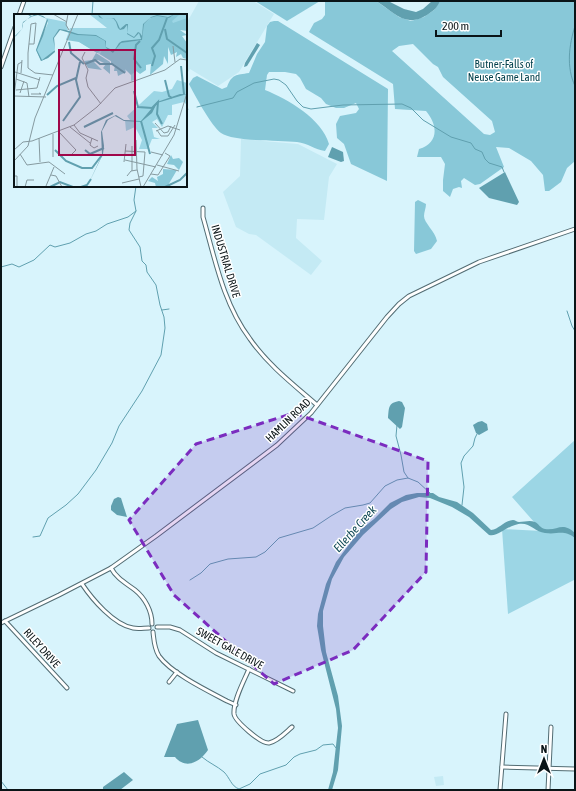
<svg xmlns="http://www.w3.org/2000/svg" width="576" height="791" viewBox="0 0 576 791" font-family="'Asap Condensed',sans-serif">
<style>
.built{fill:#c4eaf4}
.green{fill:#9cd6e5}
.forest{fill:#88c8d8;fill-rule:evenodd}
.water{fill:#60a0af}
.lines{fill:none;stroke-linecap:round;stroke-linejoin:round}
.stream{stroke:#60a0af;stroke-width:1}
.minor-casing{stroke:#526c73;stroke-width:5}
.minor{stroke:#fff;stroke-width:3}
.marked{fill:#7b2cbf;fill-opacity:0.2;stroke:#7b2cbf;stroke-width:3;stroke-dasharray:8 5;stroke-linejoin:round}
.labels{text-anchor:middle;stroke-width:3;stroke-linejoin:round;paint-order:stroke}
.park-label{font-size:11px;fill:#02404c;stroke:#fff}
.street-label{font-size:11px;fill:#0a1417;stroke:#fff}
.water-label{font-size:12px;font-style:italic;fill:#0f4854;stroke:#fff}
.inset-river{fill:none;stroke:#60a0af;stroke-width:2}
.inset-road{fill:none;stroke:#869aa0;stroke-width:1}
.view{fill:#a0074a;fill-opacity:0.15;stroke:#a0074a;stroke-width:2}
.inset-edge{fill:none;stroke:#0a1417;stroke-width:2}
</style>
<rect width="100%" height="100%" fill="#d8f4fc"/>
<!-- built -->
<g class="built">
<polygon points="199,1 253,1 274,14 239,72 218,86 190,69 186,75 186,24"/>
<polygon points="241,139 298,144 337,164 329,177 324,220 297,219 296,238 322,261 311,275 256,235 249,234 236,227 223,192 240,176"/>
<polygon points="443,776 444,785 436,786 434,777"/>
</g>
<!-- green -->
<polygon class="green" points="575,440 575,582 574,580 508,614 502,529 542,531 512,497"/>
<!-- forest -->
<g class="forest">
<polygon points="255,1 320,1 287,21"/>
<path d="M325 1H376L399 17 411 21 424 17 434 10 440 1H575V161L567 168 561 182 549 191H545L543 175 531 161 509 148 496 147 504 167 480 184 475 185 464 178 461 181 462 188 459 187 453 189 450 197 443 191V180L445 164 441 157H417L419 149C439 143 438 125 426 111L395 109 393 84 309 32 314 23 322 19 325 15ZM413 44 433 64 438 67 443 77 492 121 495 132 490 135 484 134 392 51 399 46Z"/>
<path d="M274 21H278L388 89 387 181 351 164 344 144 337 138 336 124 340 116 356 113 359 109 356 103 344 108H336L326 104 321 98 306 89 300 78 296 74 285 72H269L267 75 265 90C288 99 322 119 329 144L325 151C315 150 308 143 297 142 280 140 234 142 221 133 212 127 194 94 189 84L193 78 197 76 222 89 227 87C232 74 236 75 249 73L257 54 265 42 267 26 270 22Z"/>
<path d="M418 200 426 204C426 208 424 212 424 216 424 223 435 231 437 241L431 249 416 254 414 251 415 202Z"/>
</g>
<!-- water -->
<g class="water">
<path d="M376 1H388L404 9 416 12 423 9 432 1H440C437 8 433 11 427 15 405 29 393 11 376 1Z"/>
<polygon points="257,43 260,45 247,66 244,67 245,63"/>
<polygon points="332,147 343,152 344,161 341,162 328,157"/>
<polygon points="505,172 519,202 517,205 489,198 479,188"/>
<path d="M399 401 402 402 405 408 402 427 400 429 388 418C389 408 388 403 399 401Z"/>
<polygon points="482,421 487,424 488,430 479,435 476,433 473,425 478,422"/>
<path d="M417 493H433L439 497 457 502 473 513 491 530C500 529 503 521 513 520 515 520 517 522 519 522 525 522 529 520 535 522 539 524 540 528 545 529 558 531 562 521 575 533V538C563 529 558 535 545 533 534 532 529 520 515 525 506 527 498 537 489 535L469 517 452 507 430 498 419 497 402 502 391 509 363 535 344 557 332 579 323 611V626L326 652 338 696 342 726 338 770 332 790H328L333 772 338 728 336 709 321 650 317 626 318 614 326 584 336 562 359 531 374 519 390 503 406 495Z"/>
<polygon points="118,497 121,498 127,517 117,515 111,510 111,506 114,499"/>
<path d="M198 720 208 750C200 762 186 770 175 757H164L177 724Z"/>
<polygon points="124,772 133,780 120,790 103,790 103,787"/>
</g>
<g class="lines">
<!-- stream -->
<g class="stream">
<polyline points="92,15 93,1"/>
<path d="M575 26C569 45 566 67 575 86"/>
<polyline points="197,107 233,98 237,92 254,83 274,79 279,80 286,85 297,101 303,107 311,109 343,105 402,104 411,108 423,120 451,137 471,143 475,149 482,152 485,159 489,163 502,167 504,172"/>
<polyline points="186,108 188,109"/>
<polyline points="1,267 12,264 19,267 34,260 50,245 55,247 70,243 86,234 96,231 107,224 128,217 136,211"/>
<polyline points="162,310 169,309"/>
<polyline points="567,311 572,326 575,331"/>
<polyline points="397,425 396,436 401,455 404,472 408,478"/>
<polyline points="462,505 464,487 461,463 464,456 473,446 475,438 477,434"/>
<polyline points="33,537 40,536 48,518 66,505 78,494 96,470 112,443 119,426 142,391 161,355 165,328 164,317 160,305 156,285 147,272 146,265 142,261 140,247 129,230 130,223 136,211 134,200 136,186"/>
<polyline points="190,580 201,573 210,564 228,559 256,557 265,552 279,538 313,528 331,516 345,508 363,505 370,503 385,486 397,480 408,478 418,482 430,493"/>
<path d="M202 757C209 763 217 766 224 772 230 778 231 786 239 789L250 784 260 774 286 765 294 757 300 754 316 750 323 745 333 744 336 748"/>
<polyline points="1,781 8,790"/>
</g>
<defs>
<g id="minor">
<polyline points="19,15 24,1"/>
<polyline points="1,67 15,27"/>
<path d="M203 208V217C215 259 223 303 250 339 268 365 294 385 317 405"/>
<path d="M111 568C117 579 126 583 135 590 145 598 152 611 152 624"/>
<path d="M82 584C92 599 114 625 133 628 138 629 144 628 149 628"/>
<polyline points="5,621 67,688"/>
<polyline points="1,623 59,595 111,568 156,536 277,445 311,413 387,317 399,304 409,296 479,262 575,229"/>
<polyline points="157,627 170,627 180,630 216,653 293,691"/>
<path d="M153 632C154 640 154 648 159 656 171 673 208 691 227 701L236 705"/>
<path d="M249 669C244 681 233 701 234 714 235 721 261 744 269 743 278 741 285 733 292 727"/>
<polyline points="169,682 177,672"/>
<polyline points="502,767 575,769"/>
<polyline points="500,790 506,714"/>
<polyline points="548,790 551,727"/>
</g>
</defs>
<!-- minor casing -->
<use href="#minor" class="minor-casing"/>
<!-- minor -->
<use href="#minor" class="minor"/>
</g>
<!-- marked area -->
<path class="marked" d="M294 413 428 461 426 572 353 650 274 684 174 595 129 520 196 444Z"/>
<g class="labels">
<!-- park labels -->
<g class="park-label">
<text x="504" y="68">Butner-Falls of<tspan x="504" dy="13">Neuse Game Land</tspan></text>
</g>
<!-- street labels -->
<g class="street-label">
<text transform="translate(226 261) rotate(73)" y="4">INDUSTRIAL DRIVE</text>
<text transform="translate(288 420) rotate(-44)" y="4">HAMLIN ROAD</text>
<text transform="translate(42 648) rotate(48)" y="4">RILEY DRIVE</text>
<text transform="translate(230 648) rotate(29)" y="4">SWEET GALE DRIVE</text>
</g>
<!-- water labels -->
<g class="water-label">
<text transform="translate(355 529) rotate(-48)" y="4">Ellerbe Creek</text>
</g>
</g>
<!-- overview -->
<g transform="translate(14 14)">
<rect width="173" height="173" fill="#d8f4fc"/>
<path d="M75 0H173V11L159 14 120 58V66L117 67V59L62 26H52L56 14H93ZM32 4 52 8 54 16H45L40 23 41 35 34 44 27 47 22 36 34 9ZM163 66 173 69V91L170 88 158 91V101H154L148 113 143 105 138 108 144 114H138L140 123 146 125H138L134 135H125L128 126 121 113 112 117 111 106H116L113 102 140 77 148 78 158 75Z" fill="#9cd6e5"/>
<path d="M161 0 165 1 158 7 159 9 173 4V17L166 16 173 21 168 22 173 29V45L169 44 167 40 162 43 163 38 157 41 154 33V50L150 42 149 50 136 61 137 50 132 51V56L126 60 122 57 117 61 111 55 112 58 104 62 103 57H100L101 51 97 50V47L86 40 88 36 83 39 65 28 52 26 56 18 63 21 82 22 91 27 92 34 99 39 107 29 128 26 130 10 137 4 143 2 155 4ZM82 39 96 48V60L89 54 92 50 84 46 80 48 88 56 74 54 70 47 78 46ZM157 141 159 145 165 144 169 148 165 156 160 151 153 150ZM149 155 163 156 153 173H142L141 169 134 167 138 163 144 167 143 163 149 160Z" fill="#88c8d8"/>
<path d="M13 0 18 2 22 0 29 2 34 6 29 22 23 36 28 46 41 36 39 24 45 15 52 16 64 20 82 21 92 27V33L100 37 105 29 108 27 127 25 125 19 120 24 113 20V11L110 15 106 16 104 14 102 8 99 4 89 5 85 3 84 0 89 5 100 4 103 8 106 15 112 10H114L113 19 120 23 124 18 126 19 128 22 129 10 137 3 143 1 154 3 161 0 155 4 143 2 136 4 130 10 128 26 107 29 99 39 92 34 91 27 82 22 63 21 46 16 40 24 41 38 34 44 27 47 22 36 33 5 24 1 16 3 9 9 8 15 2 22 0 23 8 15V12L9 8 17 3ZM166 80H173L143 89 138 99 127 108 110 107 101 102 94 106 88 117 90 132 89 140 73 173 88 141 87 118 92 106 102 101 110 106 127 107 143 88Z" fill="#60a0af"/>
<path class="inset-river" d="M151 15 153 25 173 39M126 27 122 31 120 45 127 54M55 28 57 39 70 50M71 50 81 46 86 50H98L111 59M138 52 141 42 138 34 145 26 153 4M167 52 170 80M151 66 155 82 158 84M120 77 124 93 138 94 144 88 143 100 148 110M33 81 43 72 62 64M49 107 66 83 62 66 66 48M127 107 136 140M70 113 99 99M41 136 52 147 68 154H78L88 141M71 136 76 140 90 134M36 173 46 168 59 173M67 173 73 171 77 165M151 173 166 166 173 159"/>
<path class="inset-road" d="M39 0 53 8M54 0 52 11 55 16M15 30H20L22 9 17 10 14 39V54L21 59 39 61M159 32 161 48M71 38 68 44 74 56 72 64 74 73 87 90M1 58 26 66M7 59 8 46M2 65 13 69 15 83M2 76 23 74 26 63M6 79 10 67M17 80H27L25 79M0 82 4 50 8 48M0 82 32 83M141 109 150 119 154 118 157 112M60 111 66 119 84 127M56 113 76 129M143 116 147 122H154L161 111M142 117 154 112 166 116M45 118 62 136 57 141M25 124 26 148M78 124 76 131 80 134 84 132M122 126 123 155 127 173M118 132V157M0 136 9 128 18 127 60 111 83 93 101 74 151 56 166 45 173 46M111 137 131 138 129 162 125 163M137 138 149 141M6 140 13 151 35 148 51 160M39 143V120M111 146 142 153M0 147 14 132 21 104 64 0M110 148 112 130M143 151 165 157M137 160 144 161 156 142 151 139M37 161 42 162 48 173M0 162H3V173M113 162 117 157 123 156M108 169 125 165M32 172 40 153M11 173 13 166H20M129 173 160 121 173 79"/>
<path class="view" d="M45 36H121V141H45Z"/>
<rect width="173" height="173" class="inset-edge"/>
</g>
<!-- border -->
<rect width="576" height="791" fill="none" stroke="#0a1417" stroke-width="4"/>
<!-- north arrow -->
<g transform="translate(544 759)" stroke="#ffffff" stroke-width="3" paint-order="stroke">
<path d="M0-3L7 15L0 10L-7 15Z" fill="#0a1417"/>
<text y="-6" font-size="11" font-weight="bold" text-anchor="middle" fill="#0a1417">N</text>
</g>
<!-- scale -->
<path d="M436 30v6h65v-6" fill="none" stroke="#0a1417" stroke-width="2"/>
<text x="442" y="30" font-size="12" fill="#0a1417" stroke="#ffffff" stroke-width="3" paint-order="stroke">200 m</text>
</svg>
